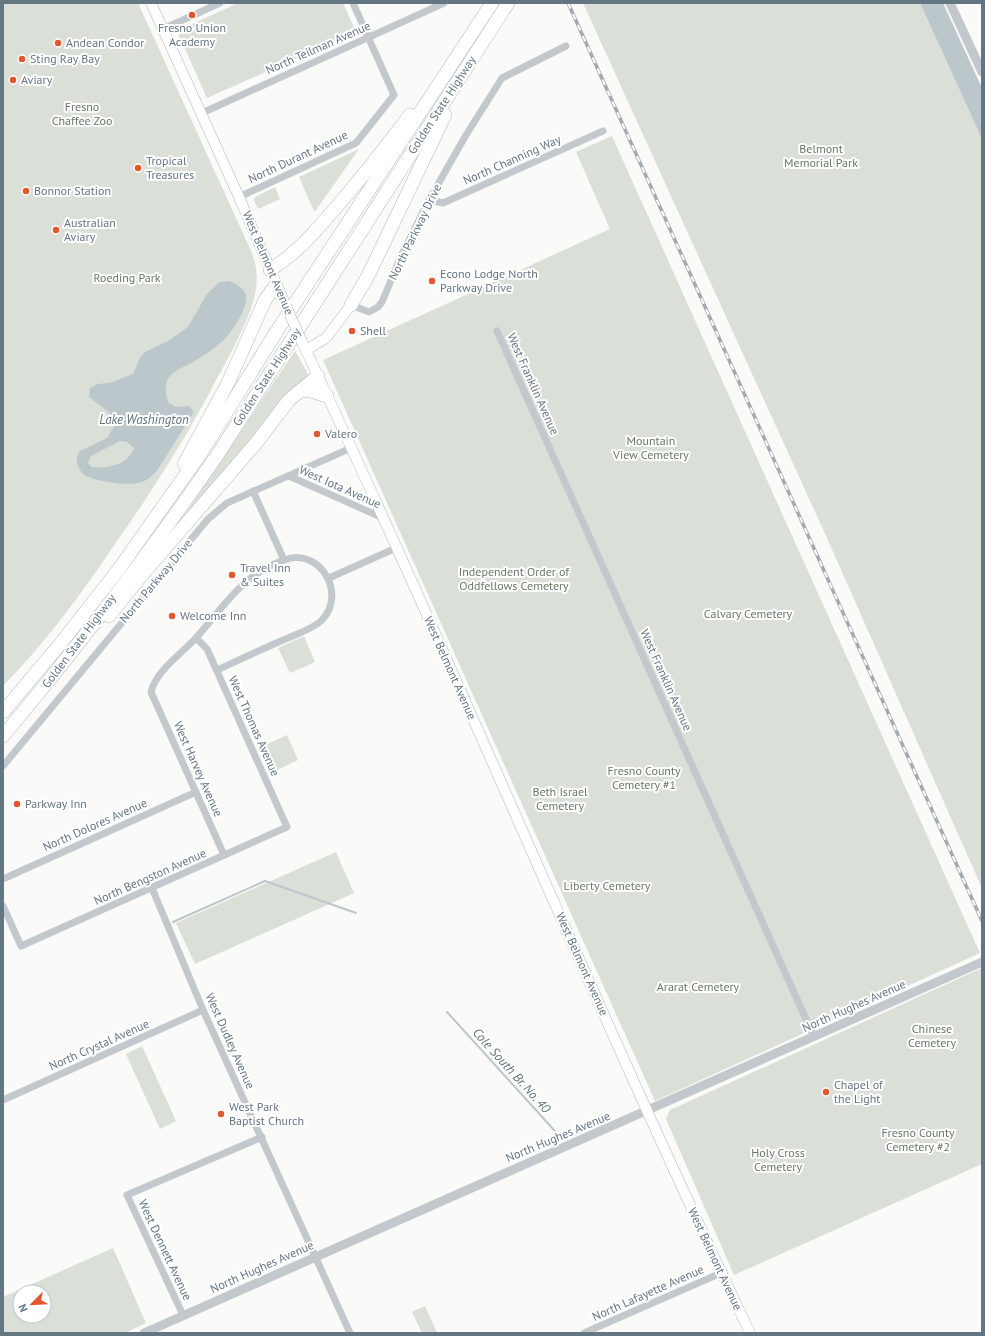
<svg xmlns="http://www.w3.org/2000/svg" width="985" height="1336" viewBox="0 0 985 1336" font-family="'PT Sans',sans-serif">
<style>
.green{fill:#dadfd7;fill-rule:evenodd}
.water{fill:#bbc7cb;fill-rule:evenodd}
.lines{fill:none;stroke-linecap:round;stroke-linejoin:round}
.stream{stroke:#bbc7cb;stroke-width:2}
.secondary-casing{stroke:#b3babf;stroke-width:11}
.motorway-casing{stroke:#b4b9bd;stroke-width:14}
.minor{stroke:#c3c8cc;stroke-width:7}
.tertiary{stroke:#c3c8cc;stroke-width:9}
.secondary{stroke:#fff;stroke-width:10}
.motorway{stroke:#fff;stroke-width:13}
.rail-casing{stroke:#a2aab0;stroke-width:3.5}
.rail{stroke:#fff;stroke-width:2;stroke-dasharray:6;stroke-linecap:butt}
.secondary-bridge-casing{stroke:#b3babf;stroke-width:11;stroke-linecap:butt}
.secondary-bridge{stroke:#fff;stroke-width:10}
.poi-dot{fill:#e4572e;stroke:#fff;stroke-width:1.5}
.labels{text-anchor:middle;stroke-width:4;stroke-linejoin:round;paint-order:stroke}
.poi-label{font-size:12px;fill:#657683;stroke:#fff;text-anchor:start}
.street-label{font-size:12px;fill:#657683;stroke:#fff}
.park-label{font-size:12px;fill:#687a64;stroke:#fff}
.water-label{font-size:13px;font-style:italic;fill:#60757c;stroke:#fff}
</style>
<rect width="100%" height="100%" fill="#fafaf8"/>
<!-- green -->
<g class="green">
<path d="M3 3H138L252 253C257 266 258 280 255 294 250 319 228 359 215 382 186 438 153 490 117 541 83 592 46 642 3 686Z"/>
<polygon points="238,3 343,3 356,32 207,98 177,31"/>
<polygon points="583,3 920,3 982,139 982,888 826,536"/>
<polygon points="612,136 980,953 655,1101 323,360 610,229 576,152"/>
<polygon points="359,149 316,210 314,211 299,177"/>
<polygon points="275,187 280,199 258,209 254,200 255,197"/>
<polygon points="295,351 311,379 177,526"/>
<polygon points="304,636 315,662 290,673 278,648"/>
<polygon points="287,735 298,760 271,773 259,748"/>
<polygon points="336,852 354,893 195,964 176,923"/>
<polygon points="982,968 982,1164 734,1275 666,1119 670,1110"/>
<polygon points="142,1046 176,1121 160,1129 126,1054"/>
<path d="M113 1248 146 1323 125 1333H3V1297ZM20 1292H44V1316H20Z"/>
<polygon points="425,1306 437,1333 422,1333 412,1312"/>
</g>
<!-- water -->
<g class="water">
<polygon points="920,3 943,3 982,88 982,139"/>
<path d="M229 281C246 288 250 295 243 311 231 337 217 348 193 362 186 366 177 369 171 375 164 381 165 395 169 403L176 407 189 406 194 412 156 472C150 478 145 482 137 483 125 486 95 481 84 475 77 467 74 461 80 451L107 438 115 425 111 414 89 397 90 388 98 384 110 383 133 374 140 358 145 352 168 341 188 327 207 294 219 282ZM120 441 127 442 134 448C128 465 107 469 91 467L88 462 91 456Z"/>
</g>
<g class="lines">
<!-- stream -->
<g class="stream">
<polyline points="173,922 265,881 356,913"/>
<polyline points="447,1012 563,1140"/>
</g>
<defs>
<g id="secondary">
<polyline points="151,3 239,197 286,306"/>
<path d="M302 342C457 670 594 1006 750 1333"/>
<polyline points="306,350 326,338 351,305"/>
</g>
<g id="motorway">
<path d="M270 270C298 252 311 236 333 211 360 180 385 148 410 115"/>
<polyline points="351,305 368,276 445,115"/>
<polyline points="298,392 308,390 327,396"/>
<polyline points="184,464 228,383 265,300 276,285"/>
<polyline points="109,616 141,576 257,442 289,400 318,376"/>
<polyline points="3,712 61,643 119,569 201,453 280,326 492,3"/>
<path d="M3 736C79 646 151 551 218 454L508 3"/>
</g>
</defs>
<!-- secondary casing -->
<use href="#secondary" class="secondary-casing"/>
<!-- motorway casing -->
<use href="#motorway" class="motorway-casing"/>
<!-- minor -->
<g class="minor">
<polyline points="163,29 220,3"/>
<polyline points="202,113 444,3"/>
<polyline points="239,197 356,143 394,95 353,3"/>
<polyline points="429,200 443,203 603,131"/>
<polyline points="351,305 369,312 378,307 382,302 401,256 429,200 466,135 502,78 566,46"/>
<polyline points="497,331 814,1037"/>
<polyline points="289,476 383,518"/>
<polyline points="253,491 284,560"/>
<polyline points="329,578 396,548"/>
<path d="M217 670C241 659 264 648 288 638 299 633 312 629 321 621 348 595 320 546 284 560 240 576 224 607 195 639 180 655 156 671 151 692L224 855"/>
<polyline points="3,766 208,519 227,503 351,448"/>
<polyline points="3,879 196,792"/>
<polyline points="152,888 203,1010 350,1333"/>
<polyline points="3,906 21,946 287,827 207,649 196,638"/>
<polyline points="3,1100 203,1010"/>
<polyline points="183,1315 127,1195 262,1137"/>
<polyline points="584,1333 721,1273"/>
</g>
<!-- tertiary -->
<g class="tertiary">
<polyline points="950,3 982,72"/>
<polyline points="144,1333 982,962"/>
</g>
<!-- secondary -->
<use href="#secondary" class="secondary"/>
<!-- motorway -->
<use href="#motorway" class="motorway"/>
<defs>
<polyline id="rail" points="568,3 982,921"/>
</defs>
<!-- rail casing -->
<use href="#rail" class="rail-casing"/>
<!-- rail -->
<use href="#rail" class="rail"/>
<defs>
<polyline id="secondary-bridge" points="286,306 302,342"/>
</defs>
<!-- secondary-bridge casing -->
<use href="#secondary-bridge" class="secondary-bridge-casing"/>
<!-- secondary-bridge -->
<use href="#secondary-bridge" class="secondary-bridge"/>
</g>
<!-- markers -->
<g class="poi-dot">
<circle cx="192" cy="15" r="4"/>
<circle cx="58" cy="43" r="4"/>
<circle cx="22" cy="59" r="4"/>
<circle cx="13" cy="80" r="4"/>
<circle cx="138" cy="168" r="4"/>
<circle cx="26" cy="191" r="4"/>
<circle cx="56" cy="230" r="4"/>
<circle cx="432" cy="281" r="4"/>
<circle cx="352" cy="331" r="4"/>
<circle cx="317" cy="434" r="4"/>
<circle cx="232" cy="575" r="4"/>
<circle cx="172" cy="616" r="4"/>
<circle cx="17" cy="804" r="4"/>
<circle cx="826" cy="1092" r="4"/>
<circle cx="221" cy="1114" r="4"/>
</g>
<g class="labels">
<!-- poi labels -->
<g class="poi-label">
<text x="192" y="32" text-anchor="middle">Fresno Union<tspan x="192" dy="14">Academy</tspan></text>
<text x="66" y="47">Andean Condor</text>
<text x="30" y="63">Sting Ray Bay</text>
<text x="21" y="84">Aviary</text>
<text x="146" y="165">Tropical<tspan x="146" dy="14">Treasures</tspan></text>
<text x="34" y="195">Bonnor Station</text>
<text x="64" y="227">Australian<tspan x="64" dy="14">Aviary</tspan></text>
<text x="440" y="278">Econo Lodge North<tspan x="440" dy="14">Parkway Drive</tspan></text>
<text x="360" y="335">Shell</text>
<text x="325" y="438">Valero</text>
<text x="240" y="572">Travel Inn<tspan x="240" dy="14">&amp; Suites</tspan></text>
<text x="180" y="620">Welcome Inn</text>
<text x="25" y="808">Parkway Inn</text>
<text x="834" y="1089">Chapel of<tspan x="834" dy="14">the Light</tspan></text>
<text x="229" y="1111">West Park<tspan x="229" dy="14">Baptist Church</tspan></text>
</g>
<!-- street labels -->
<g class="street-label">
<text transform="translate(318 48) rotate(-24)" y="4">North Teilman Avenue</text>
<text transform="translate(442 105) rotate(-57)" y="4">Golden State Highway</text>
<text transform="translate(298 157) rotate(-25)" y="4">North Durant Avenue</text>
<text transform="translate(512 160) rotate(-24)" y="4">North Channing Way</text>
<text transform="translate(415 232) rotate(-64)" y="4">North Parkway Drive</text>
<text transform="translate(268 263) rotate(67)" y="4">West Belmont Avenue</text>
<text transform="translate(267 377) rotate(-57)" y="4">Golden State Highway</text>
<text transform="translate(533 384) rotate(66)" y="4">West Franklin Avenue</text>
<text transform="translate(340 487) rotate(24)" y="4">West Iota Avenue</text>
<text transform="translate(156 581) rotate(-50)" y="4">North Parkway Drive</text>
<text transform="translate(79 641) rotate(-53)" y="4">Golden State Highway</text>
<text transform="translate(450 668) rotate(66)" y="4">West Belmont Avenue</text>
<text transform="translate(666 680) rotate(66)" y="4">West Franklin Avenue</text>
<text transform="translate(254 726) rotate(66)" y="4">West Thomas Avenue</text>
<text transform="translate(198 769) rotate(66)" y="4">West Harvey Avenue</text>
<text transform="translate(95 825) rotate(-24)" y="4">North Dolores Avenue</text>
<text transform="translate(150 877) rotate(-24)" y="4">North Bengston Avenue</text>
<text transform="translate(582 964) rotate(66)" y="4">West Belmont Avenue</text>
<text transform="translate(854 1006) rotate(-24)" y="4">North Hughes Avenue</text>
<text transform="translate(230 1041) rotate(66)" y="4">West Dudley Avenue</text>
<text transform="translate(99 1045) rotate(-24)" y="4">North Crystal Avenue</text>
<text transform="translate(558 1137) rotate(-23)" y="4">North Hughes Avenue</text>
<text transform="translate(165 1250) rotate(65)" y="4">West Dennett Avenue</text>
<text transform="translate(715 1259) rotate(65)" y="4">West Belmont Avenue</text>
<text transform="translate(262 1267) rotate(-24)" y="4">North Hughes Avenue</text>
<text transform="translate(648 1293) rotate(-24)" y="4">North Lafayette Avenue</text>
</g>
<!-- park labels -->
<g class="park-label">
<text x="82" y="111">Fresno<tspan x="82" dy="14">Chaffee Zoo</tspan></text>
<text x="821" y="153">Belmont<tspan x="821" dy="14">Memorial Park</tspan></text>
<text x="127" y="282">Roeding Park</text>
<text x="651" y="445">Mountain<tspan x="651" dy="14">View Cemetery</tspan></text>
<text x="514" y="576">Independent Order of<tspan x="514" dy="14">Oddfellows Cemetery</tspan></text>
<text x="748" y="618">Calvary Cemetery</text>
<text x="644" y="775">Fresno County<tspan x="644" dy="14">Cemetery #1</tspan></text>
<text x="560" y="796">Beth Israel<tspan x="560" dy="14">Cemetery</tspan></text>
<text x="607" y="890">Liberty Cemetery</text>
<text x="698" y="991">Ararat Cemetery</text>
<text x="932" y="1033">Chinese<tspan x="932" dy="14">Cemetery</tspan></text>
<text x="918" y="1137">Fresno County<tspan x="918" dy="14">Cemetery #2</tspan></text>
<text x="778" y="1157">Holy Cross<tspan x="778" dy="14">Cemetery</tspan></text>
</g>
<!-- water labels -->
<g class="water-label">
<text x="144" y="424">Lake Washington</text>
<text transform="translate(512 1070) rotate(48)" y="5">Cole South Br. No. 40</text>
</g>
</g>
<!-- border -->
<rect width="985" height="1336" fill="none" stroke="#657683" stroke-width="8"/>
<!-- north arrow -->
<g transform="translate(32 1304) rotate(246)"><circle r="19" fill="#ffffff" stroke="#c1c8cd"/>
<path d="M0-3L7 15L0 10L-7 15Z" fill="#e4572e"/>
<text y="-6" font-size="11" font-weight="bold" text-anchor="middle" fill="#657683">N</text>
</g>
</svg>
